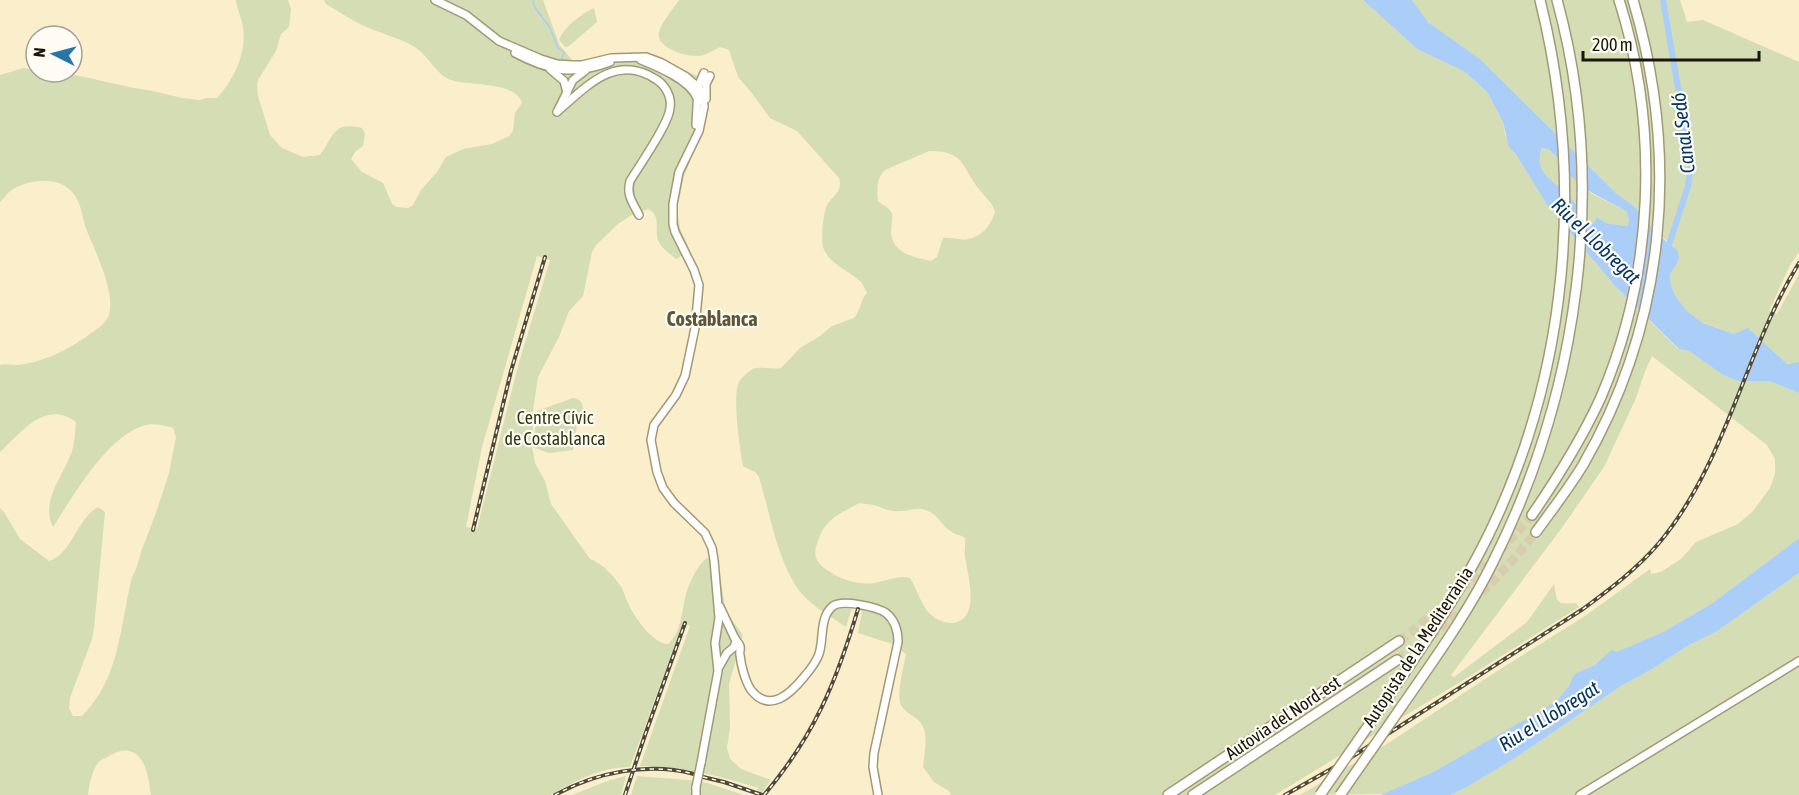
<svg xmlns="http://www.w3.org/2000/svg" width="1799" height="795" viewBox="0 0 1799 795" font-family="'Asap Condensed',sans-serif">
<style>
.green{fill:#d4ddb4;fill-rule:evenodd}
.water{fill:#abcef8;fill-rule:evenodd}
.lines{fill:none;stroke-linecap:round;stroke-linejoin:round}
.stream{stroke:#abcef8;stroke-width:1.5}
.canal{stroke:#abcef8;stroke-width:6}
.highway-tunnel{stroke:#d8ceae;stroke-width:9;stroke-dasharray:9 4.5;stroke-linecap:butt}
.secondary-casing{stroke:#a49977;stroke-width:10}
.highway-casing{stroke:#a49977;stroke-width:12}
.secondary{stroke:#fff;stroke-width:7}
.highway{stroke:#fff;stroke-width:9}
.rail-casing{stroke:#4f4937;stroke-width:4}
.rail{stroke:#fefcf5;stroke-width:1.5;stroke-dasharray:4.5;stroke-linecap:butt}
.secondary-bridge-casing{stroke:#a49977;stroke-width:10;stroke-linecap:butt}
.highway-bridge-casing{stroke:#a49977;stroke-width:12;stroke-linecap:butt}
.secondary-bridge{stroke:#fff;stroke-width:7}
.highway-bridge{stroke:#fff;stroke-width:9}
.labels{text-anchor:middle;stroke-width:4.5;stroke-linejoin:round;paint-order:stroke}
.park-label{font-size:18px;fill:#323811;stroke:#fefcf5}
.street-label{font-size:18px;fill:#1a1609;stroke:#fefcf5}
.water-label{font-size:20px;font-style:italic;fill:#033768;stroke:#fefcf5}
.neighbourhood-label{font-size:20px;font-weight:bold;fill:#5f5435;stroke:#fefcf5}
</style>
<rect width="100%" height="100%" fill="#faeecb"/>
<!-- green -->
<g class="green">
<path d="M236 0H288L291 9 289 27 281 34 276 51 258 80 257 85 258 96 270 135 282 148 303 157 320 155C334 136 333 121 362 128L365 133 363 146 355 152 351 159 362 172 383 183 392 204 396 207 408 208 413 205 421 190 437 172 446 157 463 149 492 144 509 136 513 131 515 113 522 103C516 81 469 86 451 80 436 75 428 54 413 46 397 37 379 33 362 25 350 19 338 11 326 4L324 0H543L560 46 575 63 593 61 633 52 660 59 702 78 708 91 709 102 697 143 684 177 677 208 680 228 690 251 676 259C670 254 661 248 658 240 654 228 662 216 648 209L630 216 618 224 596 245 592 252 583 296 569 311 559 337 538 377 533 410V444L537 411 573 398C588 400 582 414 581 425H577L573 450 549 453 532 447 535 463 545 481 551 504 590 559C602 563 615 577 622 588 624 592 625 597 627 601 633 615 652 644 668 644 682 632 681 612 686 595 688 585 698 564 707 558H717L726 612 743 635 729 684 730 727 727 748 730 759 741 769 771 780 760 795H755L758 788C717 775 683 767 640 766L690 626 683 623 630 767C600 767 576 781 550 795H151C149 783 148 768 140 758 130 746 118 750 106 758 103 759 100 760 98 763 92 770 89 786 88 795H0V508L4 512 20 539 49 561C72 554 76 520 98 507L105 512 94 628 92 639 70 698 69 708 73 716H82C120 679 120 625 132 577L136 569 141 552 157 510 169 473 176 437 173 428C164 425 154 423 145 425 106 437 74 495 53 527 40 501 64 475 72 451 75 442 75 432 76 422 45 399 21 433 0 452V365C6 364 12 365 18 365 43 362 66 351 86 337 92 332 103 326 107 319 119 299 95 251 87 231 82 219 82 203 73 193 58 175 26 179 9 192 6 195 3 199 0 202V75L24 68 36 70V72L66 73 134 88 153 91 182 98 200 100 206 98H217C234 80 247 52 243 28 242 18 237 10 236 0ZM537 256 550 260 518 366 477 529 466 527 482 447Z"/>
<path d="M679 0H1363L1417 49 1465 72 1487 92 1503 122 1505 134 1513 152 1517 156 1547 205 1615 286 1678 349 1689 351 1723 375 1738 381H1769L1799 393V538L1711 604 1663 632 1616 652 1596 663 1593 666 1578 672 1573 676 1569 686 1557 702 1433 772 1384 794 1300 795 1390 742 1491 675 1585 616 1650 569 1651 574 1661 572 1681 559 1696 542 1738 524 1753 511 1770 488 1775 474V459L1767 445 1652 356 1645 371 1636 398 1604 467 1561 529 1451 675 1454 677 1527 622 1554 584C1558 601 1553 605 1576 603L1579 607 1470 676 1275 795H951L949 791 934 782 923 767C924 754 930 731 919 721 914 715 905 713 901 705 896 694 904 666 906 654L892 644 858 633 862 611 852 608 846 627C831 617 815 608 802 594 778 565 770 513 759 477L755 472 743 466C740 451 732 395 739 382 741 378 749 371 753 369 761 366 772 370 781 368L800 348 820 336 832 326 854 318C861 310 860 300 867 293 865 289 863 284 860 281 848 270 829 264 823 247 821 238 823 213 827 205 833 194 843 193 839 178L797 131 770 118 751 92 738 77 729 50 720 47C714 49 709 54 703 55 691 59 655 49 659 32 661 23 674 8 679 0ZM929 151C965 150 961 167 979 189 985 198 992 201 995 212 991 225 982 237 968 239 960 241 952 237 943 238L937 257 931 261C914 257 893 254 891 233 891 227 893 219 892 214 890 208 882 205 878 201 877 189 876 179 885 170ZM859 503C864 504 869 504 874 505 884 508 889 512 901 511 911 511 918 506 928 511 938 515 941 524 949 530 954 535 960 534 965 538 966 544 964 551 965 557 968 575 981 619 953 623 945 624 933 618 928 612 920 602 917 589 910 578 900 575 889 580 879 582 859 587 838 579 823 567 816 561 814 556 816 547 824 519 836 516 859 503Z"/>
<polygon points="1412,0 1680,0 1687,22 1703,20 1799,62 1799,252 1790,265 1769,311 1777,314 1799,274 1799,362 1787,364 1749,329 1734,334 1703,323 1687,311 1676,297 1671,286 1670,274 1679,257 1669,242 1657,234 1635,207 1616,193 1480,59 1428,22"/>
<path d="M594 8 597 22 569 46 565 47 559 40C565 25 581 15 594 8Z"/>
<path d="M1542 148 1547 149 1555 155 1563 167 1592 194 1626 211 1629 219 1628 225 1626 226 1606 223 1597 217 1593 224 1585 221C1580 211 1576 201 1567 194 1553 180 1533 173 1542 148Z"/>
<polygon points="1799,573 1799,795 1451,795 1515,758 1621,686 1654,668 1689,645 1716,632"/>
<polygon points="626,776 621,795 572,795 610,780"/>
<polygon points="637,776 688,780 707,783 744,795 631,795"/>
</g>
<!-- water -->
<g class="water">
<path d="M1363 0H1412L1428 22 1480 59 1616 193 1635 207 1657 234 1677 250 1679 257 1677 263 1670 274 1671 286 1676 297 1687 311 1703 323 1734 334 1748 328 1787 364 1799 362V393L1769 381H1738L1723 375 1689 351 1679 349 1615 286 1547 205 1517 156 1509 147 1503 122 1487 92 1465 72 1417 49ZM1542 148C1555 149 1561 165 1569 174 1585 192 1605 199 1626 211L1629 219 1628 225 1626 226 1606 223 1597 217 1593 224 1585 221C1581 211 1576 202 1567 194 1553 180 1533 173 1542 148Z"/>
<polygon points="1799,538 1799,573 1716,632 1689,645 1654,668 1621,686 1515,758 1470,785 1451,795 1381,795 1433,772 1556,702 1569,686 1573,676 1578,672 1593,666 1612,650 1616,652 1663,632 1711,604"/>
</g>
<g class="lines">
<!-- stream -->
<polyline class="stream" points="533,0 534,6 550,28 558,48 564,52 562,59"/>
<!-- canal -->
<polyline class="canal" points="1663,0 1691,164 1688,186 1668,248"/>
<!-- highway-tunnel -->
<g class="highway-tunnel">
<path d="M1399 641C1448 604 1492 562 1532 515"/>
<path d="M1397 660C1423 641 1450 623 1474 600 1496 579 1517 556 1536 532"/>
</g>
<defs>
<g id="secondary">
<polyline points="435,0 466,15 499,41 541,59 557,64 572,65 582,65 611,58 646,57 662,63 685,76 698,87 703,96 704,107 699,131 679,172 673,204 673,224 675,232 694,270 699,285 695,328 685,376 676,395 654,425 651,440 657,472 663,488 674,503 705,533 712,548 714,560 719,618 715,643 718,671 701,763"/>
<path d="M515 53C549 71 573 76 610 62"/>
<path d="M641 60C658 67 690 80 697 98"/>
<polyline points="550,69 564,81 567,93"/>
<polyline points="706,99 706,84 710,76"/>
<polyline points="558,110 573,80 585,71"/>
<path d="M557 112C586 87 616 52 657 80 666 86 672 98 670 108 669 124 639 166 630 181 626 195 633 203 639 215"/>
<polyline points="696,125 698,87 704,73"/>
<path d="M735 638C736 641 739 643 740 646 741 649 739 652 740 655 741 665 745 681 751 690 770 714 791 693 804 677 810 670 816 663 819 654 824 640 819 617 833 606 842 599 877 607 886 613 895 620 898 631 898 642L874 753 873 767 878 795"/>
<polyline points="719,667 727,653 734,647 736,641 720,607"/>
<polyline points="696,795 696,787"/>
<polyline points="1580,795 1799,661"/>
</g>
<g id="highway">
<path d="M1532 515C1558 477 1582 439 1601 397 1654 273 1660 129 1619 0"/>
<path d="M1536 532C1552 510 1569 488 1583 465 1666 321 1680 158 1633 0"/>
<path d="M1380 709C1417 654 1456 600 1486 540 1569 373 1585 181 1540 0"/>
<path d="M1393 719C1428 668 1466 617 1493 562 1579 391 1608 186 1557 0"/>
<polyline points="1168,795 1399,641"/>
<polyline points="1193,795 1397,660"/>
</g>
</defs>
<!-- secondary casing -->
<use href="#secondary" class="secondary-casing"/>
<!-- highway casing -->
<use href="#highway" class="highway-casing"/>
<!-- secondary -->
<use href="#secondary" class="secondary"/>
<!-- highway -->
<use href="#highway" class="highway"/>
<defs>
<g id="rail">
<polyline points="473,530 511,371 545,257"/>
<polyline points="703,777 724,782 762,795"/>
<path d="M555 795C596 772 648 762 694 774"/>
<polyline points="625,795 645,735 685,623"/>
<path d="M764 795C814 736 836 683 858 609"/>
<path d="M1285 795 1347 760 1583 609C1610 589 1637 569 1659 543 1727 462 1744 352 1799 263"/>
</g>
</defs>
<!-- rail casing -->
<use href="#rail" class="rail-casing"/>
<!-- rail -->
<use href="#rail" class="rail"/>
<defs>
<polyline id="secondary-bridge" points="696,787 701,763"/>
<g id="highway-bridge">
<polyline points="1320,795 1380,709"/>
<polyline points="1340,795 1393,719"/>
</g>
</defs>
<!-- secondary-bridge casing -->
<use href="#secondary-bridge" class="secondary-bridge-casing"/>
<!-- highway-bridge casing -->
<use href="#highway-bridge" class="highway-bridge-casing"/>
<!-- secondary-bridge -->
<use href="#secondary-bridge" class="secondary-bridge"/>
<!-- highway-bridge -->
<use href="#highway-bridge" class="highway-bridge"/>
</g>
<g class="labels">
<!-- park labels -->
<g class="park-label">
<text x="555" y="424">Centre Cívic<tspan x="555" dy="21">de Costablanca</tspan></text>
</g>
<!-- street labels -->
<g class="street-label">
<text transform="translate(1418 647) rotate(-57)" y="6">Autopista de la Mediterrània</text>
<text transform="translate(1283 718) rotate(-34)" y="6">Autovia del Nord-est</text>
</g>
<!-- water labels -->
<g class="water-label">
<text transform="translate(1683 133) rotate(-97)" y="7">Canal Sedó</text>
<text transform="translate(1596 241) rotate(44)" y="7">Riu el Llobregat</text>
<text transform="translate(1549 716) rotate(-32)" y="7">Riu el Llobregat</text>
</g>
<!-- neighbourhood labels -->
<g class="neighbourhood-label">
<text x="712" y="326">Costablanca</text>
</g>
</g>
<!-- north arrow -->
<g transform="translate(54 54) rotate(276)"><circle r="28" fill="#fefcf5" stroke="#a3a097" stroke-width="1.5"/>
<path d="M0-4.5L10 22L0 15L-10 22Z" fill="#2876a8"/>
<text y="-9" font-size="16" font-weight="bold" text-anchor="middle" fill="#1a1609">N</text>
</g>
<!-- scale -->
<path d="M1583 51v9h176v-9" fill="none" stroke="#1a1609" stroke-width="3"/>
<text x="1592" y="51" font-size="18" fill="#1a1609" stroke="#fefcf5" stroke-width="4.5" paint-order="stroke">200 m</text>
</svg>
